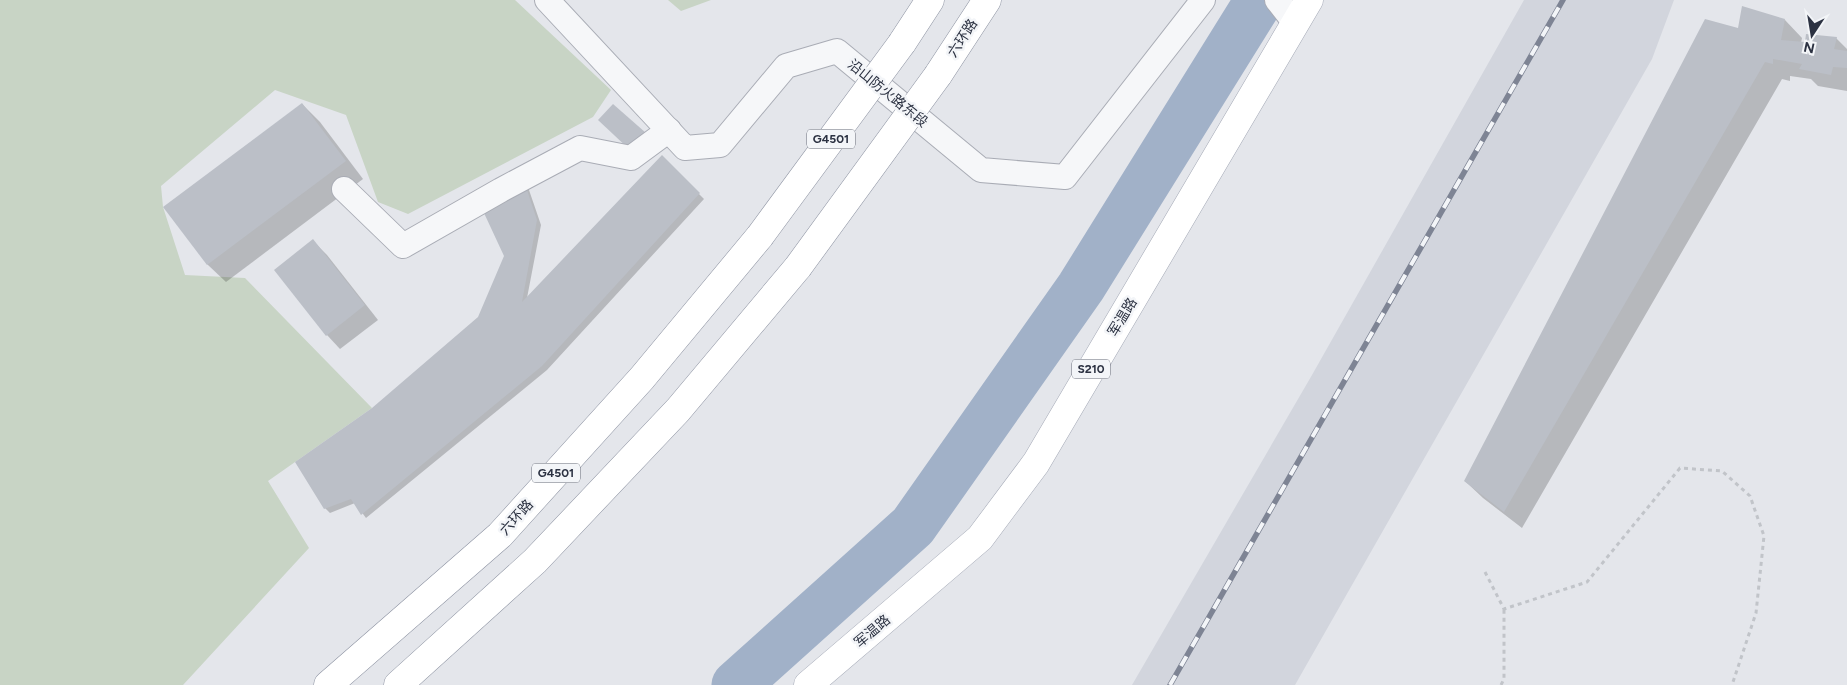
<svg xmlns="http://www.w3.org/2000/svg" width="1847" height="685" viewBox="0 0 1847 685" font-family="Figtree,'Noto Sans SC',sans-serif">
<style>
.built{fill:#d2d5dd}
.green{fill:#c8d4c5}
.shadow{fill:#0003}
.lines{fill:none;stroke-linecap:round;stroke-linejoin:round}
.river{stroke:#a1b1c8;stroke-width:49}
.building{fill:#bbbfc7}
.minor-casing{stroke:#a9acb5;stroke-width:26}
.primary-casing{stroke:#a4a9b6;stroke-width:29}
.motorway-casing{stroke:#8c92a1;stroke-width:29}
.path{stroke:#c1c4c9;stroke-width:3;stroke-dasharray:4 4;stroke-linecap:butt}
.minor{stroke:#f6f7f9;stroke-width:24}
.primary{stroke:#fff;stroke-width:28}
.motorway{stroke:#fff;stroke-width:28}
.rail-casing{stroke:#7e8494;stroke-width:5.5}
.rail{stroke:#f3f5f8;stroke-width:4;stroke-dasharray:11;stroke-linecap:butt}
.motorway-bridge-casing{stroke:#8c92a1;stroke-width:29;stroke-linecap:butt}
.motorway-bridge{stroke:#fff;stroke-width:28}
.labels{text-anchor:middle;stroke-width:5;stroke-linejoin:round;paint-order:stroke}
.shield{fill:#f3f5f8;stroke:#686c79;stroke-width:1}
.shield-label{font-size:12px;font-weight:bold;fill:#2c3242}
.street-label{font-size:14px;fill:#2c3242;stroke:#f3f5f8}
</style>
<rect width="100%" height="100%" fill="#e4e6eb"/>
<!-- built -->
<polygon class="built" points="1524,0 1674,0 1652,59 1295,685 1132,685 1312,375"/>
<!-- green -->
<g class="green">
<polygon points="0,0 515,0 611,90 593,117 408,214 378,202 346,115 275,90 161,186 163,207 185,275 245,278 372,408 268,481 309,548 183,685 0,685"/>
<polygon points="668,0 711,0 681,11"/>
</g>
<!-- shadow -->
<g class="shadow">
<polygon points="1785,20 1802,38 1801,43 1836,38 1847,49 1847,91 1818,86 1811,79 1790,76 1790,81 1782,79 1522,528 1483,498 1465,481 1739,30"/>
<polygon points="302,104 320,122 363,179 226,282 208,265 165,207"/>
<polygon points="662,157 704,199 547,370 366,518 355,503 330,513 325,508 373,409 479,317 506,256 525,186 529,190 541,225 527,298"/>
<polygon points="313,241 327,255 378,320 340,349 327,335"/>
</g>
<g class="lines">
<!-- river -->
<polyline class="river" points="736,685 913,526 1081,287 1257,4"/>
</g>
<!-- building -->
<g class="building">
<polygon points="1742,6 1785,19 1781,40 1805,42 1806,34 1837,37 1834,49 1847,51 1847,68 1833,67 1831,75 1799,69 1802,64 1773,59 1773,64 1765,62 1504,512 1464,481 1705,19 1738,28"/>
<polygon points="302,103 346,161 207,265 163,207"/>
<polygon points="613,104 646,133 630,150 598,120"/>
<polygon points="662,155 700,193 542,366 361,515 351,499 324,509 295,462 372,408 478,317 504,256 484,213 525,184 537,220 522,302"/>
<polygon points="313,239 365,305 326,336 274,270"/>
</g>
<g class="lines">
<defs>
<g id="minor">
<polyline points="547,0 685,148 720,145 786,66 837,51 981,170 1065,177 1203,0"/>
<polyline points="1277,0 1295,23"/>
<polyline points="344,189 403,246 501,190 580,148 631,158 669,130"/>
</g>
<polyline id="primary" points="808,685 980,538 1036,463 1309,0"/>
<g id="motorway">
<polyline points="902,43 930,0"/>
<polyline points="938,75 987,0"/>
<polyline points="328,685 500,535 642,378 760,236"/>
<polyline points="398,685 535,561 678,410 798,267"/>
</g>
</defs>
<!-- minor casing -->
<use href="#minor" class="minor-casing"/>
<!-- primary casing -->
<use href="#primary" class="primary-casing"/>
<!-- motorway casing -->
<use href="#motorway" class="motorway-casing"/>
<!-- path -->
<g class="path">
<polyline points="1485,572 1504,609 1587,582 1680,468 1722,471 1750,496 1764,536 1756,613 1732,685"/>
<polyline points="1501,685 1504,679 1504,609"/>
</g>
<!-- minor -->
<use href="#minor" class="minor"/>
<!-- primary -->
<use href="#primary" class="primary"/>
<!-- motorway -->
<use href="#motorway" class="motorway"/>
<defs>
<polyline id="rail" points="1170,685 1563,0"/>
</defs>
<!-- rail casing -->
<use href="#rail" class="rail-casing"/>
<!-- rail -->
<use href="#rail" class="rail"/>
<defs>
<g id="motorway-bridge">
<polyline points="760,236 902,43"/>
<polyline points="798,267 938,75"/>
</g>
</defs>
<!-- motorway-bridge casing -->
<use href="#motorway-bridge" class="motorway-bridge-casing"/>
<!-- motorway-bridge -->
<use href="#motorway-bridge" class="motorway-bridge"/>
</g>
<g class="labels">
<!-- shield labels -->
<g class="shield">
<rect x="807" y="129.5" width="48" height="19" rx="4"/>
<rect x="1072" y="359.5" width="38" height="19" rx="4"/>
<rect x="532" y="463.5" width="48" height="19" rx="4"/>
</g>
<g class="shield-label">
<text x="831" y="143">G4501</text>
<text x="1091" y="373">S210</text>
<text x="556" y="477">G4501</text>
</g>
<!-- street labels -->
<g class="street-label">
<text transform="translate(962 38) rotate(-57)" y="5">六环路</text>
<text transform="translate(888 93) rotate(39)" y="5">沿山防火路东段</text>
<text transform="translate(1122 317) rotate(-59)" y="5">军温路</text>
<text transform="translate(516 517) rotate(-48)" y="5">六环路</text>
<text transform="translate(872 631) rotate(-40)" y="5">军温路</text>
</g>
</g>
<!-- north arrow -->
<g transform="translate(1812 35) rotate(192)" stroke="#f3f5f8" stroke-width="4" paint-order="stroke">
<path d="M0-4L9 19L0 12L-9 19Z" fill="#2c3242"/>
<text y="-8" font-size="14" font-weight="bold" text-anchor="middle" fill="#2c3242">N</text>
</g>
</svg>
